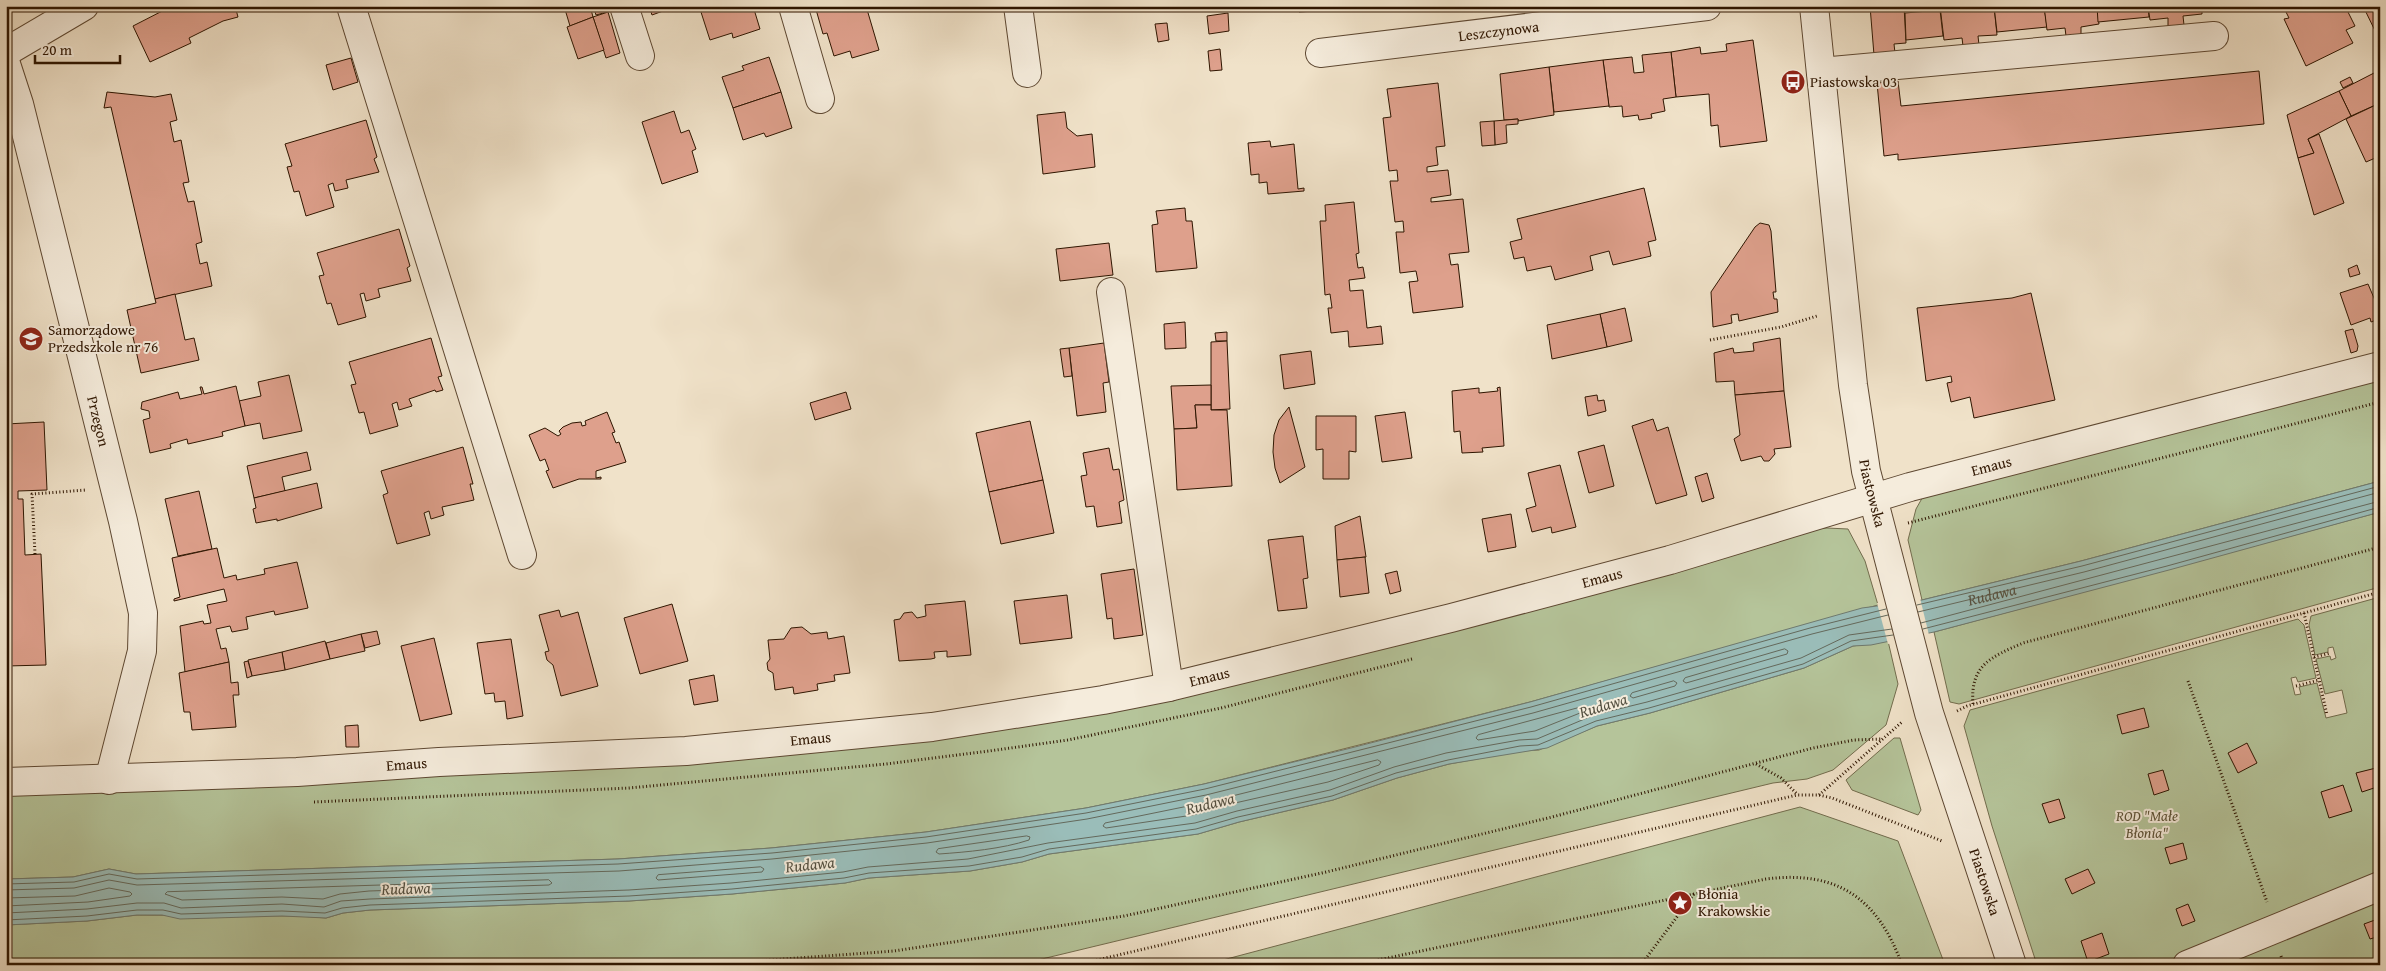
<svg xmlns="http://www.w3.org/2000/svg" width="2386" height="971" viewBox="0 0 2386 971" font-family="'Gentium Book Plus',serif">
<style>
.green{fill:#b5c49a;stroke:#726c4d}
.water{fill:#9abdb9;stroke:#6f7a6f}
.pier{fill:#f0e2c9}
.lines{fill:none;stroke-linecap:round;stroke-linejoin:round}
.shore{stroke:#64695c;stroke-width:1}
.building{fill:#dea08c;stroke:#2e1500}
.minor-casing{stroke:#5e4832;stroke-width:30}
.path{stroke:#2e1500;stroke-width:3;stroke-dasharray:1 2.5;stroke-linecap:butt}
.minor{stroke:#f5ecdc;stroke-width:28}
.labels{text-anchor:middle;stroke-width:4;stroke-linejoin:round;paint-order:stroke}
.street-label{font-size:15px;fill:#2e1500;stroke:#f5ecdc}
.poi-label{font-size:15px;fill:#2e1500;stroke:#f5ecdc;text-anchor:start}
.park-label{font-size:15px;font-style:italic;fill:#5d5236;stroke:#f5ecdc}
.water-label{font-size:16px;font-style:italic;fill:#545041;stroke:#f5ecdc}
</style>
<rect width="100%" height="100%" fill="#f0e2c9"/>
<filter id="stains"><feTurbulence type="fractalNoise" baseFrequency=".004" numOctaves="4"/><feColorMatrix values="0 0 0 0 .2 0 0 0 0 .09 0 0 0 0 .02 0 0 0 .5 -.17"/></filter>
<radialGradient id="worn" r=".72"><stop offset=".6" stop-color="#630" stop-opacity="0"/><stop offset="1" stop-color="#630" stop-opacity=".3"/></radialGradient>
<!-- green -->
<g class="green">
<polygon points="2380,377 2380,481 2081,561 1922,600 1908,540 1916,509 1925,493"/>
<polygon points="2380,512 2380,587 1959,704 1950,702 1934,632"/>
<polygon points="1827,528 1848,529 1865,561 1878,605 1530,702 1204,784 1086,808 926,832 771,848 618,859 136,874 109,869 73,877 6,879 6,791 893,742 1800,530"/>
<polygon points="2380,597 2380,875 2161,965 2037,965 1992,826 1964,726 1970,710 2298,619 2304,625 2316,678 2298,682 2296,677 2291,678 2295,695 2301,694 2299,687 2317,683 2326,718 2347,713 2342,690 2325,694 2316,659 2330,656 2331,660 2336,658 2333,647 2328,648 2328,652 2315,655 2309,625 2311,616"/>
<polygon points="1888,641 1898,684 1886,725 1833,770 1807,779 1773,783 1017,965 6,965 6,925 87,921 137,915 301,916 326,918 343,913 370,910 629,901 732,894 845,883 869,878 970,871 1022,862 1049,854 1198,834 1239,822 1333,800 1397,778 1449,764 1521,751 1539,750 1597,726 1650,713 1804,668 1853,646"/>
<polygon points="1894,738 1900,738 1921,810 1918,815 1852,790 1846,780"/>
<polygon points="1800,807 1898,841 1945,965 1204,965"/>
<polygon points="2380,895 2380,965 2208,965"/>
</g>
<!-- water -->
<polygon class="water" points="2380,481 2380,512 2169,570 1934,632 1871,645 1853,646 1804,668 1650,713 1597,726 1547,748 1449,764 1397,778 1333,800 1239,822 1198,834 1049,854 1022,862 970,871 869,878 845,883 732,894 629,901 370,910 343,913 326,918 282,916 180,919 162,915 137,915 87,921 6,925 6,879 73,877 109,869 136,874 618,859 771,848 926,832 1086,808 1204,784 1351,748 1530,702 1862,608 1922,600 2081,561"/>
<!-- pier -->
<polygon class="pier" points="1920,598 1929,635 1888,644 1877,603"/>
<g class="lines">
<!-- shore -->
<g class="shore">
<polyline points="1917,605 2082,566 2380,486"/>
<path id="s1" d="M1918 612 2084 572 2380 492"/>
<polyline points="1921,623 2380,501"/>
<polyline points="1923,629 2167,566 2380,507"/>
<polygon points="1785,649 1788,651 1787,654 1686,683 1683,681 1685,678"/>
<polygon points="1674,681 1677,683 1675,686 1633,698 1630,696 1632,693"/>
<polygon points="1578,708 1581,710 1580,713 1535,731 1478,740 1476,738 1478,735"/>
<polygon points="1378,760 1381,762 1379,765 1328,782 1235,803 1193,815 1106,828 1103,826 1105,823 1208,802"/>
<path d="M1027 836 1030 837 1029 840C1002 849 967 852 939 854L936 852 938 849Z"/>
<polygon points="761,867 764,869 762,872 658,880 656,878 658,875"/>
<polygon points="549,880 552,883 549,885 369,891 340,894 323,899 282,897 182,900 165,894 167,892"/>
<polyline points="6,884 74,882 109,874 137,879 618,864 772,853 926,837 1086,813 1205,789 1531,707 1810,628 1886,609"/>
<polyline points="6,890 74,888 109,880 137,885 619,871 772,859 927,843 1087,819 1206,795 1533,713 1812,634 1888,615"/>
<polyline points="6,898 75,896 109,888 130,892 132,894 130,896 88,902 6,906"/>
<polyline points="6,913 87,909 137,903 164,903 181,908 282,904 324,907 341,901 370,899 629,890 731,883 843,872 868,867 968,859 1048,843 1195,823 1237,811 1330,790 1394,767 1446,753 1519,740 1537,739 1594,715 1647,702 1801,658 1849,635 1892,629"/>
<polyline points="6,920 87,916 137,910 163,910 181,914 282,911 325,913 342,908 370,905 629,896 732,889 844,878 869,873 969,866 1022,857 1049,849 1196,829 1238,817 1332,796 1396,773 1448,760 1520,746 1538,745 1596,721 1649,708 1803,664 1851,641 1893,635"/>
</g>
</g>
<!-- building -->
<g class="building">
<polygon points="172,6 235,6 238,17 223,21 189,38 191,43 150,62 133,26"/>
<polygon points="564,6 590,6 593,17 570,26"/>
<polygon points="593,6 610,6 611,11 596,15"/>
<polygon points="649,6 662,6 663,11 652,15"/>
<polygon points="708,6 753,6 760,29 733,38 732,33 710,40 700,9"/>
<polygon points="815,6 866,6 879,50 852,58 850,51 834,56 827,33 823,34"/>
<polygon points="1299,6 1315,6 1315,11 1299,12"/>
<polygon points="1870,6 1904,6 1906,43 1894,44 1895,53 1874,55"/>
<polygon points="1940,6 1994,6 1997,35 1978,36 1979,45 1963,46 1962,38 1944,40"/>
<polygon points="1994,6 2044,6 2047,27 1997,32"/>
<polygon points="2044,6 2097,6 2099,24 2081,27 2081,35 2066,36 2065,28 2047,30"/>
<polygon points="2097,6 2148,6 2149,17 2098,22"/>
<polygon points="2148,6 2202,6 2202,14 2183,16 2184,25 2168,26 2168,18 2150,20"/>
<polygon points="2202,6 2227,6 2228,9 2202,11"/>
<polygon points="2283,6 2345,6 2355,26 2346,30 2353,43 2306,66 2284,19 2289,18"/>
<polygon points="2363,6 2380,6 2380,41"/>
<polygon points="1940,10 1943,36 1906,40 1905,13"/>
<polygon points="608,12 620,53 606,58 593,17"/>
<polygon points="1228,13 1229,31 1209,34 1207,16"/>
<polygon points="593,17 604,50 578,59 567,27"/>
<polygon points="1167,23 1169,40 1158,42 1155,24"/>
<polygon points="1753,40 1767,141 1720,147 1718,125 1711,126 1709,94 1676,97 1671,52 1700,47 1701,54 1727,51 1726,44"/>
<polygon points="1220,49 1222,70 1210,71 1208,51"/>
<polygon points="1671,52 1676,97 1663,99 1665,111 1651,114 1652,118 1639,120 1638,115 1623,117 1622,106 1609,107 1603,60 1632,57 1634,73 1644,72 1642,55"/>
<polygon points="769,57 781,92 733,108 722,77 744,70 742,66"/>
<polygon points="351,58 358,82 333,90 326,65"/>
<polygon points="1603,60 1609,106 1554,112 1549,67"/>
<polygon points="1549,67 1554,115 1518,121 1518,119 1504,120 1500,74"/>
<polygon points="2259,71 2264,124 1898,160 1898,154 1884,156 1877,83 1898,81 1901,106"/>
<polygon points="2374,73 2380,85 2380,103 2351,116 2339,91"/>
<polygon points="2350,77 2353,83 2343,88 2340,82"/>
<polygon points="1438,83 1445,146 1436,147 1438,165 1427,167 1427,172 1448,170 1451,195 1431,198 1431,202 1463,199 1469,252 1449,254 1451,265 1458,264 1463,307 1413,313 1409,282 1418,281 1416,271 1400,273 1396,232 1404,232 1403,221 1395,222 1390,181 1398,181 1397,170 1389,171 1383,118 1391,117 1387,89"/>
<polygon points="2339,91 2351,116 2308,139 2314,153 2298,158 2287,115"/>
<polygon points="107,92 155,97 171,94 177,120 170,122 174,142 181,140 189,182 183,183 188,202 194,201 202,242 196,244 200,264 207,262 212,286 155,299 111,107 104,108"/>
<polygon points="781,92 792,128 766,137 764,133 743,140 733,108"/>
<polygon points="2380,103 2380,156 2366,162 2346,119"/>
<polygon points="674,111 681,133 689,130 696,149 692,151 698,172 662,184 642,122"/>
<polygon points="1065,112 1067,128 1077,136 1092,134 1095,167 1043,174 1037,115"/>
<polygon points="1518,119 1518,124 1506,125 1507,143 1495,145 1494,121"/>
<polygon points="366,120 377,157 374,159 379,172 346,180 348,188 335,191 333,183 328,185 334,207 306,216 299,191 294,192 287,167 292,166 285,144"/>
<polygon points="1494,121 1495,145 1482,146 1480,122"/>
<polygon points="2319,134 2344,203 2314,215 2298,158 2314,153 2308,139"/>
<polygon points="1270,141 1271,147 1294,144 1298,189 1304,188 1304,191 1268,194 1267,182 1259,183 1259,174 1251,175 1248,143"/>
<polygon points="1644,188 1656,240 1648,242 1651,256 1613,265 1609,251 1590,256 1593,270 1555,280 1551,266 1527,271 1524,257 1514,259 1510,242 1522,239 1517,219"/>
<polygon points="1354,202 1359,253 1356,254 1358,268 1363,267 1365,278 1349,280 1350,291 1363,290 1367,328 1381,326 1383,344 1349,347 1348,331 1331,333 1328,308 1332,308 1330,294 1325,295 1320,221 1326,221 1325,205"/>
<polygon points="1185,208 1186,221 1192,221 1197,268 1156,272 1152,225 1158,224 1156,211"/>
<polygon points="1760,223 1769,225 1771,231 1776,292 1773,292 1774,299 1777,299 1778,312 1739,321 1738,314 1731,315 1732,323 1713,327 1711,292 1755,227"/>
<polygon points="399,229 410,266 407,268 411,281 378,289 380,297 366,301 364,293 360,294 366,317 338,325 331,303 327,304 319,276 324,275 317,253"/>
<polygon points="1109,243 1113,275 1060,281 1056,249"/>
<polygon points="2357,265 2360,274 2350,277 2348,269"/>
<polygon points="2368,284 2380,312 2379,319 2371,322 2370,318 2351,325 2340,293"/>
<polygon points="2031,293 2055,400 1974,418 1970,397 1951,402 1947,383 1952,382 1951,376 1926,381 1917,308 2012,298"/>
<polygon points="175,294 185,340 194,338 199,360 141,373 127,310 156,303 155,299"/>
<polygon points="1625,308 1632,341 1607,347 1600,314"/>
<polygon points="1600,314 1607,347 1552,359 1547,325"/>
<polygon points="1185,322 1186,348 1165,349 1164,324"/>
<polygon points="2353,329 2358,346 2357,351 2351,353 2345,331"/>
<polygon points="1227,332 1227,341 1216,341 1215,333"/>
<polygon points="431,338 442,376 438,377 443,390 436,392 435,390 409,399 412,406 399,410 397,402 392,404 398,426 370,434 364,412 359,413 351,385 356,384 349,362"/>
<polygon points="1780,338 1784,391 1735,395 1734,381 1716,382 1714,353 1733,348 1734,353 1754,351 1753,343"/>
<polygon points="1227,341 1230,409 1211,410 1211,342"/>
<polygon points="1104,343 1109,382 1103,383 1106,412 1077,416 1069,348"/>
<polygon points="1069,348 1072,376 1064,377 1060,349"/>
<polygon points="1311,351 1315,384 1284,389 1280,355"/>
<polygon points="289,375 302,431 263,439 260,423 245,426 239,401 261,396 258,382"/>
<polygon points="1211,385 1211,405 1195,405 1197,428 1174,429 1171,386"/>
<polygon points="236,386 245,426 222,432 223,436 188,444 187,439 170,444 171,448 150,453 143,420 150,418 149,411 141,409 142,402 178,392 180,399 202,394 200,387 202,387 204,394"/>
<polygon points="1500,387 1504,446 1482,448 1483,452 1462,453 1460,431 1454,432 1452,391 1479,388 1479,393 1498,391 1497,388"/>
<polygon points="1784,391 1791,447 1774,449 1775,454 1769,461 1764,461 1761,456 1741,461 1734,439 1740,435 1735,395"/>
<polygon points="846,392 851,409 815,420 810,403"/>
<polygon points="1597,395 1598,401 1604,400 1606,411 1588,416 1585,397"/>
<polygon points="1195,405 1211,405 1211,410 1227,410 1232,486 1177,490 1174,429 1197,428"/>
<polygon points="1289,407 1305,467 1280,483 1275,468 1273,452 1274,435 1279,420"/>
<polygon points="607,412 615,432 612,433 616,443 619,442 626,462 596,471 596,478 601,477 601,479 579,479 553,488 546,471 549,470 545,459 540,461 529,435 545,428 558,436 561,434 559,431 563,427 572,423 581,422 582,426 586,425 585,421"/>
<polygon points="1405,412 1412,458 1382,462 1375,416"/>
<polygon points="1316,416 1356,416 1356,452 1349,451 1349,479 1323,479 1323,449 1316,450"/>
<polygon points="1653,419 1657,431 1668,427 1687,495 1656,504 1632,426"/>
<polygon points="1030,421 1043,480 989,492 976,433"/>
<polygon points="44,422 47,490 18,491 18,499 23,499 25,555 41,554 46,665 6,666 6,424"/>
<polygon points="1604,445 1614,486 1589,493 1578,452"/>
<polygon points="463,447 473,484 470,484 474,500 442,507 444,515 431,519 429,511 424,513 430,535 397,544 383,495 388,493 381,471"/>
<polygon points="1109,448 1113,470 1119,469 1124,500 1119,502 1122,523 1097,527 1094,506 1086,507 1081,476 1087,475 1083,453"/>
<polygon points="307,452 311,470 282,477 285,491 254,498 247,466"/>
<polygon points="1560,465 1576,527 1552,533 1551,527 1532,532 1526,509 1536,506 1528,473"/>
<polygon points="1707,473 1714,498 1702,502 1695,477"/>
<polygon points="1043,480 1054,533 1001,544 989,492"/>
<polygon points="317,483 322,508 277,521 277,519 256,523 253,509 256,508 254,498"/>
<polygon points="199,491 212,549 178,556 165,499"/>
<polygon points="1511,514 1516,547 1488,552 1482,519"/>
<polygon points="1360,516 1366,557 1337,560 1335,526"/>
<polygon points="1303,536 1308,578 1303,579 1307,608 1278,611 1268,540"/>
<polygon points="217,548 224,578 236,575 237,580 265,574 264,569 297,562 308,608 275,615 274,611 246,617 248,629 232,632 230,626 216,629 221,649 226,648 229,662 185,672 180,626 203,621 204,624 211,623 207,605 227,601 224,589 174,601 174,599 180,597 172,558"/>
<polygon points="1365,557 1369,593 1340,597 1337,560"/>
<polygon points="1134,569 1143,635 1114,639 1112,618 1107,619 1101,574"/>
<polygon points="1397,571 1401,591 1390,594 1385,574"/>
<polygon points="1067,595 1072,638 1020,644 1014,601"/>
<polygon points="965,601 971,655 947,657 947,651 934,652 935,658 931,659 899,661 894,620 900,619 904,613 912,612 917,618 926,616 925,605"/>
<polygon points="672,604 688,661 640,674 624,618"/>
<polygon points="559,610 561,617 578,612 598,686 561,696 553,665 547,660 545,652 549,651 539,615"/>
<polygon points="802,627 811,634 827,632 828,639 844,636 850,673 834,675 835,681 817,684 818,690 794,694 793,687 775,690 773,673 768,670 767,663 770,659 768,640 784,639 791,628"/>
<polygon points="377,631 380,644 365,648 361,634"/>
<polygon points="361,634 365,651 330,659 326,643"/>
<polygon points="434,638 452,714 420,721 401,646"/>
<polygon points="511,639 523,716 507,719 505,701 495,702 494,693 485,694 477,643"/>
<polygon points="325,641 330,659 285,670 282,652"/>
<polygon points="282,652 285,670 252,676 248,660"/>
<polygon points="248,661 252,676 247,678 244,662"/>
<polygon points="229,662 231,683 238,682 239,695 233,695 236,727 192,730 190,712 184,712 179,673"/>
<polygon points="714,675 718,701 694,705 689,680"/>
<polygon points="2144,708 2149,727 2122,734 2117,715"/>
<polygon points="358,725 359,747 346,747 345,726"/>
<polygon points="2247,743 2257,763 2238,773 2228,753"/>
<polygon points="2380,767 2380,786 2362,792 2356,773"/>
<polygon points="2163,770 2169,790 2154,795 2148,774"/>
<polygon points="2343,785 2352,811 2329,818 2321,792"/>
<polygon points="2059,799 2065,818 2049,823 2042,804"/>
<polygon points="2183,843 2187,859 2170,864 2165,848"/>
<polygon points="2088,869 2095,883 2072,894 2065,879"/>
<polygon points="2188,904 2195,921 2182,926 2176,909"/>
<polygon points="2375,920 2380,936 2370,939 2364,924"/>
<polygon points="2102,933 2109,954 2088,962 2081,941"/>
</g>
<g class="lines">
<defs>
<g id="minor">
<polyline points="351,6 522,555"/>
<polyline points="624,6 640,56"/>
<polyline points="793,6 820,99"/>
<polyline points="1018,6 1027,73"/>
<path id="s2" d="M1814 6 1853 385 1866 471 1929 713 2012 965"/>
<polyline points="6,52 84,6"/>
<path id="s3" d="M1320 53 1707 6"/>
<path id="s4" d="M6 64 19 104 123 521 143 613 142 651 109 780"/>
<polyline points="1821,72 2214,36"/>
<polyline points="1111,292 1169,687"/>
<path id="s5" d="M6 782 297 772 439 762 686 751 932 727 1103 700 1169 687 1451 618 1670 560 1910 487 2380 366"/>
<polyline points="2187,965 2380,886"/>
</g>
</defs>
<!-- minor casing -->
<use href="#minor" class="minor-casing"/>
<!-- path -->
<g class="path">
<polyline points="1710,340 1781,327 1817,316"/>
<polyline points="1908,523 2380,402"/>
<polyline points="35,554 32,494 86,490"/>
<polyline points="2304,613 2327,715"/>
<polyline points="2314,657 2331,653"/>
<polyline points="2188,681 2267,902"/>
<polyline points="2296,686 2319,680"/>
<path d="M1973 704C1970 665 1991 657 2023 643L2380 547"/>
<polyline points="1957,711 1967,706 2380,592"/>
<polyline points="1756,764 1781,778 1797,794"/>
<polyline points="1819,795 1902,722"/>
<polyline points="314,802 629,788 886,764 989,751 1068,740 1221,708 1412,659"/>
<polyline points="2281,956 2284,965"/>
<polyline points="703,965 894,951 1124,916 1322,873 1552,817 1813,748 1854,740 1882,739"/>
<polyline points="1076,965 1797,795 1819,795 1832,798 1942,841"/>
<path d="M1354 965 1766 879C1837 870 1878 898 1902 965"/>
<polyline points="1641,965 1694,894"/>
</g>
<!-- minor -->
<use href="#minor" class="minor"/>
</g>
<!-- icons -->
<defs>
<symbol id="bus-disc" viewBox="-11 -11 22 22"><circle r="9.5" fill="#8f2418" stroke="#f5ecdc"/><path d="M-5-6H5V4H4V6H2V4H-2V6H-4V4H-5ZM-3.5-4V0h7V-4ZM-3.5 1.2v1.5H-2V1.2ZM2 1.2v1.5H3.5V1.2Z" fill="#fff"/></symbol>
<symbol id="school-disc" viewBox="-11 -11 22 22"><circle r="9.5" fill="#8f2418" stroke="#f5ecdc"/><path d="M0-5L7-2L0 1L-7-2ZM-4 1L0 2.5L4 1V4Q0 6-4 4Z" fill="#fff"/></symbol>
<symbol id="sight-disc" viewBox="-11 -11 22 22"><circle r="9.5" fill="#8f2418" stroke="#f5ecdc"/><path d="M0-6L1.8-2.2L6-1.7L2.9 1.2L3.7 5.4L0 3.3L-3.7 5.4L-2.9 1.2L-6-1.7L-1.8-2.2Z" fill="#fff"/></symbol>
</defs>
<g fill-rule="evenodd">
<use href="#bus-disc" x="1779" y="68" width="28" height="28"/>
<use href="#school-disc" x="17" y="325" width="28" height="28"/>
<use href="#sight-disc" x="1666" y="889" width="28" height="28"/>
</g>
<g class="labels">
<!-- street labels -->
<g class="street-label">
<text dy="5" stroke="none"><textPath href="#s3" startOffset="180">Leszczynowa</textPath></text>
<text dy="5" stroke="none"><textPath href="#s4" startOffset="369">Przegon</textPath></text>
<text dy="5" stroke="none"><textPath href="#s5" startOffset="2020">Emaus</textPath></text>
<text dy="5" stroke="none"><textPath href="#s2" startOffset="491">Piastowska</textPath></text>
<text dy="5" stroke="none"><textPath href="#s5" startOffset="1615">Emaus</textPath></text>
<text dy="5" stroke="none"><textPath href="#s5" startOffset="1210">Emaus</textPath></text>
<text dy="5" stroke="none"><textPath href="#s5" startOffset="806">Emaus</textPath></text>
<text dy="5" stroke="none"><textPath href="#s5" startOffset="401">Emaus</textPath></text>
<text dy="5" stroke="none"><textPath href="#s2" startOffset="896">Piastowska</textPath></text>
</g>
<!-- poi labels -->
<g class="poi-label">
<text x="1810" y="87">Piastowska 03</text>
<text x="48" y="335">Samorządowe<tspan x="48" dy="17">Przedszkole nr 76</tspan></text>
<text x="1698" y="899">Błonia<tspan x="1698" dy="17">Krakowskie</tspan></text>
</g>
<!-- park labels -->
<g class="park-label">
<text x="2147" y="821">ROD "Małe<tspan x="2147" dy="17">Błonia"</tspan></text>
</g>
<!-- water labels -->
<g class="water-label">
<text dy="6" stroke="none"><textPath href="#s1" startOffset="76">Rudawa</textPath></text>
<text transform="translate(1603 705) rotate(-17)" y="6">Rudawa</text>
<text transform="translate(1210 803) rotate(-14)" y="6">Rudawa</text>
<text transform="translate(810 864) rotate(-6)" y="6">Rudawa</text>
<text transform="translate(406 888) rotate(-2)" y="6">Rudawa</text>
</g>
</g>
<!-- margin -->
<rect width="2386" height="971" fill="none" stroke="#f0e2c9" stroke-width="25"/>
<rect x="8" y="8" width="2371" height="956" fill="none" stroke="#2e1500" stroke-width="2.5"/>
<rect x="12" y="12" width="2361" height="946" fill="none" stroke="#2e1500"/>
<!-- scale -->
<path d="M35 55v8h85v-8" fill="none" stroke="#2e1500" stroke-width="2.5"/>
<text x="42" y="55" font-size="15" fill="#2e1500" stroke="#f5ecdc" stroke-width="4" paint-order="stroke">20 m</text>
<rect width="100%" height="100%" filter="url(#stains)"/>
<rect width="100%" height="100%" fill="url(#worn)"/>
</svg>
